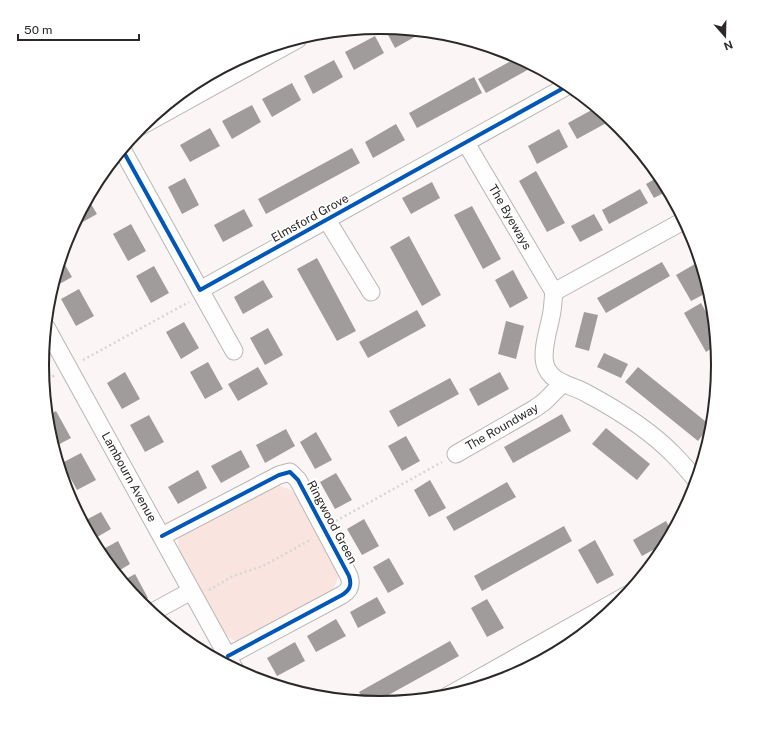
<svg xmlns="http://www.w3.org/2000/svg" width="761" height="731" viewBox="0 0 761 731" font-family="'Public Sans',sans-serif">
<style>
.green{fill:#fae4df}
.building{fill:#a09c9c}
.lines{fill:none;stroke-linecap:round;stroke-linejoin:round}
.minor-casing{stroke:#b9b6b5;stroke-width:19}
.path{stroke:#d7d5d5;stroke-width:2.5;stroke-dasharray:2 3;stroke-linecap:butt}
.minor{stroke:#fefefe;stroke-width:17}
.cycleway-casing{stroke:#fff;stroke-width:6}
.cycleway{stroke:#0057b8;stroke-width:4}
.labels{text-anchor:middle;stroke-width:4;stroke-linejoin:round;paint-order:stroke}
.street-label{font-size:12px;fill:#2b2827;stroke:#fff}
.rim{fill:none;stroke:#2b2827;stroke-width:2}
</style>
<rect width="100%" height="100%" fill="#fbf6f5"/>
<!-- green -->
<path class="green" d="M277 485 289 489 298 496 336 564 338 578 333 589 239 641C231 641 228 637 222 630L183 558C176 545 176 541 184 529Z"/>
<!-- building -->
<g class="building">
<polygon points="391,28 425,31 395,48 386,31"/>
<polygon points="375,36 384,53 354,70 345,52"/>
<polygon points="518,57 527,62 531,68 486,93 478,79"/>
<polygon points="334,60 343,77 313,94 304,76"/>
<polygon points="474,77 482,93 417,128 409,113"/>
<polygon points="292,83 301,100 272,117 262,99"/>
<polygon points="252,105 261,122 232,139 222,121"/>
<polygon points="597,107 612,120 577,139 568,123"/>
<polygon points="396,124 405,140 373,158 365,142"/>
<polygon points="210,128 220,146 190,162 180,145"/>
<polygon points="559,129 568,147 537,164 528,146"/>
<polygon points="352,148 360,163 266,214 258,199"/>
<polygon points="536,171 565,223 547,232 519,181"/>
<polygon points="660,176 669,190 654,198 646,184"/>
<polygon points="185,178 199,205 182,214 168,187"/>
<polygon points="432,182 440,198 411,214 402,198"/>
<polygon points="640,189 648,203 609,224 602,210"/>
<polygon points="88,199 97,214 72,228"/>
<polygon points="472,206 501,259 483,269 454,215"/>
<polygon points="244,209 253,226 223,242 214,225"/>
<polygon points="594,214 603,230 580,242 571,226"/>
<polygon points="131,224 146,251 128,261 113,234"/>
<polygon points="409,236 441,295 422,306 390,247"/>
<polygon points="61,258 72,277 54,287 53,285"/>
<polygon points="317,258 356,331 337,341 297,269"/>
<polygon points="662,262 670,276 606,313 597,298"/>
<polygon points="695,264 710,291 691,301 676,275"/>
<polygon points="154,266 169,293 151,303 136,276"/>
<polygon points="513,270 528,298 510,308 495,280"/>
<polygon points="263,280 273,297 243,314 234,297"/>
<polygon points="79,289 94,316 76,326 61,299"/>
<polygon points="701,303 715,328 717,345 706,352 684,313"/>
<polygon points="417,310 426,326 368,358 359,342"/>
<polygon points="584,312 598,315 589,351 575,347"/>
<polygon points="506,321 524,326 516,359 498,354"/>
<polygon points="184,322 199,348 181,359 166,332"/>
<polygon points="268,328 283,355 265,365 250,338"/>
<polygon points="604,353 628,364 621,378 597,367"/>
<polygon points="718,356 719,366 719,370 712,363"/>
<polygon points="208,362 223,389 205,399 190,372"/>
<polygon points="258,367 268,384 238,401 228,384"/>
<polygon points="638,367 710,425 698,441 625,382"/>
<polygon points="125,372 140,399 122,409 107,383"/>
<polygon points="500,372 509,389 478,406 469,389"/>
<polygon points="450,378 459,394 398,427 389,411"/>
<polygon points="56,411 71,438 54,447 48,431 47,416"/>
<polygon points="562,414 571,431 513,463 504,447"/>
<polygon points="149,415 164,442 145,452 130,425"/>
<polygon points="606,428 650,464 637,480 592,444"/>
<polygon points="286,429 295,446 265,463 256,445"/>
<polygon points="316,432 332,460 315,469 300,442"/>
<polygon points="406,436 420,461 402,471 388,446"/>
<polygon points="711,438 707,451 701,444"/>
<polygon points="241,450 250,467 221,483 211,466"/>
<polygon points="81,453 96,480 77,490 62,463"/>
<polygon points="198,470 207,488 178,504 168,487"/>
<polygon points="336,473 352,500 335,509 320,482"/>
<polygon points="430,480 446,508 429,517 414,490"/>
<polygon points="507,482 516,497 454,531 446,517"/>
<polygon points="101,512 111,529 92,540 82,522"/>
<polygon points="364,519 379,546 362,555 347,529"/>
<polygon points="666,521 673,534 669,541 642,556 633,540"/>
<polygon points="564,526 572,541 482,591 474,576"/>
<polygon points="595,540 614,575 597,584 578,550"/>
<polygon points="118,541 130,564 115,573 98,552"/>
<polygon points="389,558 404,584 388,593 373,567"/>
<polygon points="135,574 148,598 140,603 122,581"/>
<polygon points="377,597 386,613 358,628 350,612"/>
<polygon points="487,599 504,628 487,637 471,608"/>
<polygon points="336,619 346,636 316,652 307,636"/>
<polygon points="450,641 459,656 374,703 365,702 359,692"/>
<polygon points="295,642 305,661 277,676 267,658"/>
</g>
<g class="lines">
<defs>
<g id="minor">
<polyline points="141,126 298,39"/>
<polyline points="466,143 554,292 685,220"/>
<polyline points="122,149 200,290 569,85"/>
<polyline points="327,220 371,292"/>
<polyline points="200,290 234,351"/>
<path d="M554 292C553 298 553 305 552 311 550 326 541 349 545 364 550 383 572 385 586 393 618 410 650 430 675 456 683 464 690 473 697 481"/>
<polyline points="46,327 235,670"/>
<polyline points="456,454 534,409 544,402 563,383"/>
<path d="M162 536 279 475 290 472 298 480 349 576C352 585 350 590 342 595L228 656"/>
<polyline points="151,613 191,591"/>
<polyline points="444,698 629,594"/>
</g>
</defs>
<!-- minor casing -->
<use href="#minor" class="minor-casing"/>
<!-- path -->
<g class="path">
<polyline points="83,360 189,302"/>
<polyline points="44,382 55,375"/>
<polyline points="336,521 442,462"/>
<polyline points="209,590 233,576 263,566 312,539"/>
</g>
<!-- minor -->
<use href="#minor" class="minor"/>
<defs>
<g id="cycleway">
<polyline points="122,149 200,290 569,85"/>
<path d="M162 536 279 475 290 472 298 480 349 576C352 585 350 590 342 595L228 656"/>
</g>
</defs>
<!-- cycleway casing -->
<use href="#cycleway" class="cycleway-casing"/>
<!-- cycleway -->
<use href="#cycleway" class="cycleway"/>
</g>
<g class="labels">
<!-- street labels -->
<g class="street-label">
<text transform="translate(510 217) rotate(60)" y="4">The Byeways</text>
<text transform="translate(310 218) rotate(-29)" y="4">Elmsford Grove</text>
<text transform="translate(502 427) rotate(-30)" y="4">The Roundway</text>
<text transform="translate(129 477) rotate(61)" y="4">Lambourn Avenue</text>
<text transform="translate(332 522) rotate(62)" y="4">Ringwood Green</text>
</g>
</g>
<!-- crop -->
<path d="M0 0H761V731H0ZM49 365a331 331 0 1 1 662 0a331 331 0 1 1-662 0Z" fill="#fff" fill-rule="evenodd"/>
<path class="rim" d="M49 365a331 331 0 1 1 662 0a331 331 0 1 1-662 0Z"/>
<!-- north arrow -->
<g transform="translate(725 36) rotate(160)" stroke="#ffffff" stroke-width="3" paint-order="stroke">
<path d="M0-3L7 15L0 10L-7 15Z" fill="#2b2827"/>
<text y="-6" font-size="11" font-weight="bold" text-anchor="middle" fill="#2b2827">N</text>
</g>
<!-- scale -->
<path d="M18 34v6h121v-6" fill="none" stroke="#2b2827" stroke-width="2"/>
<text x="24" y="34" font-size="12" fill="#2b2827" stroke="#ffffff" stroke-width="3" paint-order="stroke">50 m</text>
</svg>
